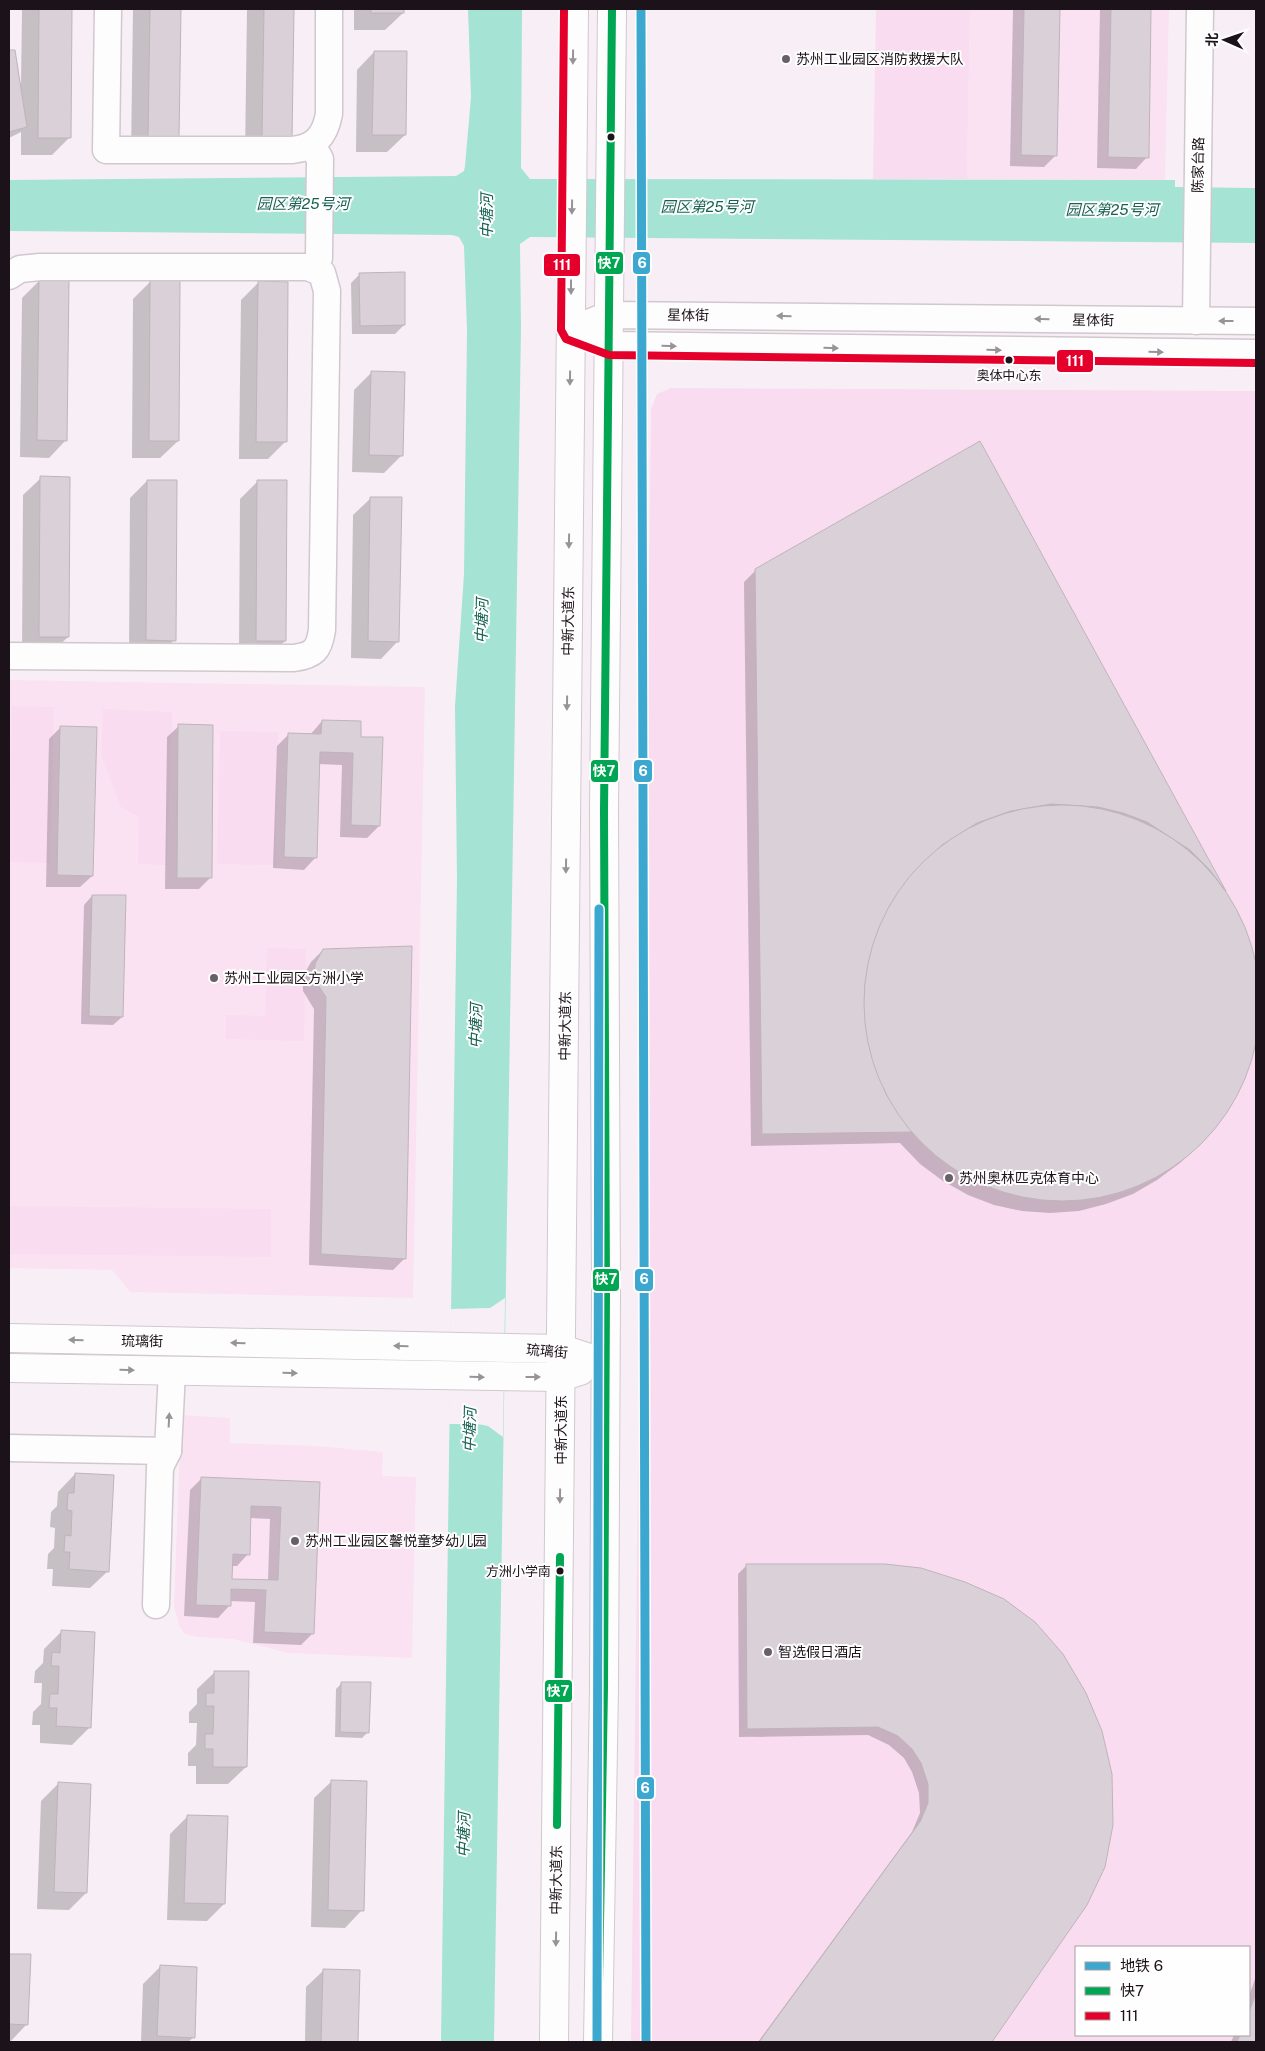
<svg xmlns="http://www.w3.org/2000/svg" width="1265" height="2051" viewBox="0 0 1265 2051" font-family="'Public Sans','Noto Sans SC',sans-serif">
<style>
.built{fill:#fae2f3}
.green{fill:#f9dcf0;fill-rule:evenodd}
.water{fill:#a5e3d5}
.pier{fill:#f8eff6}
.shadow{fill:#0003;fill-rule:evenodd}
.building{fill:#dad1d8;stroke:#beb4bb;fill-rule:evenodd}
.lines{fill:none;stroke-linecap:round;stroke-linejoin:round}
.minor-casing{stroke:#d1c8ce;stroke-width:29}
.major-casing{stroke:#d1c8ce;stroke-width:30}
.minor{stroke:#fefdfe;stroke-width:26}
.major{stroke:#fefdfe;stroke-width:28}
.bus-1-casing{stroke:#fefefe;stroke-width:11}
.bus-2-casing{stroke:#fefefe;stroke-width:11}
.bus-1{stroke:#00a651;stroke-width:8}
.bus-2{stroke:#e4002b;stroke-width:8}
.metro-1-casing{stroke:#fefefe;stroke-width:12}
.metro-1{stroke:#3ca8d0;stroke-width:9}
.oneway{fill:#989397}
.poi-dot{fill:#695f66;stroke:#fefefe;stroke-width:2}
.bus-dot{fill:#1c1219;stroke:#fefefe;stroke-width:2}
.labels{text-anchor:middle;stroke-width:4;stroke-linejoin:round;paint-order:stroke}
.bus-label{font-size:13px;fill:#1c1219;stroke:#fefefe}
.poi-label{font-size:14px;fill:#1c1219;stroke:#fefefe;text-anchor:start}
.street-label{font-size:14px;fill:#1c1219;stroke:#fefefe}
.water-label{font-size:15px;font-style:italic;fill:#156152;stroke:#fefefe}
.line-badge{stroke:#fefefe;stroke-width:2}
.badge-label{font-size:14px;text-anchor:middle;font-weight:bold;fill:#fff}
</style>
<rect width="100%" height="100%" fill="#f8eff6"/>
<!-- built -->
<g class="built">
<polygon points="970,9 1169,9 1165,180 967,179"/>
<polygon points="9,680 425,687 413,1298 130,1292 112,1270 9,1268"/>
<polygon points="181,1415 230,1418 230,1443 316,1446 383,1452 382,1476 416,1477 412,1658 288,1653 233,1639 196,1637 185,1634 179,1626 174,1606"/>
</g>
<!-- green -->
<g class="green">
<polygon points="876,9 970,9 967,179 873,179"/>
<path d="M671 388 1256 391V2042H631L651 409 657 394ZM1076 1947H1249V2035H1076Z"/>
<polygon points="12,706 54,707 50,863 9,862"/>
<polygon points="103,709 172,712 167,865 138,864 139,817 121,807 101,756"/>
<polygon points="220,731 278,732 275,865 217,864"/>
<polygon points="267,948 306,949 304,1041 226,1039 226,1015 265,1016"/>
<polygon points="9,1206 271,1209 271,1257 9,1254"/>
</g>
<!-- water -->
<polygon class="water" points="468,9 522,9 521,168 530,179 1175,180 1175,187 1256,188 1256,243 530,237 520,244 521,328 494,2042 441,2042 457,879 455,706 464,574 467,331 464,246 459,237 452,235 9,231 9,180 456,176 464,171 465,166 471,97"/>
<!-- pier -->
<polygon class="pier" points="505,1298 503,1437 488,1426 478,1424 449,1424 450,1347 451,1309 490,1308"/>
<!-- shadow -->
<g class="shadow">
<polygon points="22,9 71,9 69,138 52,155 21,155 21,132 9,138 9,52 14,51 21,87"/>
<polygon points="133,9 179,9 177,137 131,154"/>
<polygon points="247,9 293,9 291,139 245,156"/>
<polygon points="354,9 403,9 403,13 385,30 354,30"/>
<polygon points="1013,9 1059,9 1056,155 1044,167 1010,166"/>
<polygon points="1100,9 1150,9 1147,157 1136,169 1097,168"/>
<polygon points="374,52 405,135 387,152 356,152 357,70"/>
<polygon points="360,274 404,325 395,334 352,334 351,283"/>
<polygon points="39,281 66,440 49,458 20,457 22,298"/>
<polygon points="150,282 178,441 160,458 132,458 133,299"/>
<polygon points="258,283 285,442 268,459 239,459 241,300"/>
<polygon points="372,372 402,455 384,473 352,472 354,390"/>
<polygon points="980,443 1239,917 1250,943 1256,970 1256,1034 1252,1055 1242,1082 1229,1108 1212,1131 1180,1163 1157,1180 1133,1194 1106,1204 1079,1211 1050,1213 1022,1211 994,1205 968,1195 943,1181 920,1164 900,1143 751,1146 744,582 756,570"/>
<polygon points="41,478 68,637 50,654 22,654 23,495"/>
<polygon points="147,481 174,640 157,658 129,657 130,498"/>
<polygon points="258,481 285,641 267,658 239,658 240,499"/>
<polygon points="371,498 398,641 381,659 351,658 353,515"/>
<polygon points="322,721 360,738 381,739 379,826 367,838 340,837 342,765 318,764 315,858 304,870 273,868 277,746 289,734 310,735"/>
<polygon points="179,726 210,878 199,889 165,889 167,737"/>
<polygon points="61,727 92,876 80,887 46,887 49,739"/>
<polygon points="92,896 122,1017 113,1025 81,1024 84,905"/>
<polygon points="323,950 405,1258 393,1270 309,1265 314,1009 303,991 303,976 311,962"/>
<polygon points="75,1474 108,1571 90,1588 52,1586 53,1569 47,1569 48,1554 54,1548 55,1528 50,1527 51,1512 57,1506 58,1492"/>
<path d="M201 1479 318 1484 312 1634 301 1645 253 1643 255 1602 230 1601 229 1606 218 1618 184 1616 190 1490ZM250 1518 270 1519 268 1581 231 1580V1566H237L248 1554Z"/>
<polygon points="747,1565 1086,1904 991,2042 758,2042 912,1832 920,1813 919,1793 912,1772 904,1758 889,1745 868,1735 739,1737 738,1574"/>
<polygon points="61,1632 90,1727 72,1745 40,1743 40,1725 32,1725 33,1712 41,1704 42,1683 34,1683 35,1671 43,1663 44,1649"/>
<polygon points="215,1672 246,1767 228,1784 196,1784 196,1766 188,1766 188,1753 196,1745 197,1723 189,1723 189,1712 197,1704 197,1689"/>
<polygon points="342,1683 368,1732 362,1738 335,1737 336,1689"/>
<polygon points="332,1781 362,1910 345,1928 311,1927 314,1798"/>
<polygon points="58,1784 86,1893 69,1910 37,1909 41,1801"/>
<polygon points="188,1816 224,1904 207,1921 167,1920 170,1834"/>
<polygon points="9,1955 29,1956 27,2024 10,2042"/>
<polygon points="160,1967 194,2037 188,2042 141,2042 143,1984"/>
<polygon points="324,1970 359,1971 356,2042 305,2042 306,1987"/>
<polygon points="1256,1976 1256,2042 1231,2042 1234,2035 1249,2035 1249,1996"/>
</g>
<!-- building -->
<g class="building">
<polygon points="39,9 72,9 71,138 38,138"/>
<polygon points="150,9 181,9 179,138 148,137"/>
<polygon points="264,9 294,9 292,140 262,139"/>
<rect x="371" y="9" width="33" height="4"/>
<polygon points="1024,9 1060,9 1057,156 1021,155"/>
<polygon points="1111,9 1151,9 1149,158 1108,157"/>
<polygon points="9,50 15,50 27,127 9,132"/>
<polygon points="374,51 407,51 406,135 372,135"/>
<polygon points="405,272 405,325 360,326 359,273"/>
<polygon points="39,280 69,280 67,441 37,440"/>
<polygon points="150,280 180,280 179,441 149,441"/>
<polygon points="258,281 288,282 287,442 256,442"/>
<polygon points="371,371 405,372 403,456 369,455"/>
<polygon points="980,441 1226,891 1209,869 1190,850 1147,822 1123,813 1098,807 1051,804 1011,811 977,823 942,845 914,872 890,905 879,928 871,954 865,984 865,1016 871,1053 886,1094 912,1132 762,1134 755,569"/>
<polygon points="40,476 70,477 69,637 39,637"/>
<polygon points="147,480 177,480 176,641 146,640"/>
<polygon points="257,480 287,480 286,641 256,641"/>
<polygon points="370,497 402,497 399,642 368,641"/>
<polygon points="322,720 361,721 361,737 383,737 380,826 351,825 353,753 320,752 317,858 284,857 288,733 321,734"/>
<polygon points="178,724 213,725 212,878 177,878"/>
<polygon points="60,726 97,727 93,876 57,875"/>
<circle cx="1062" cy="1003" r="198"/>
<polygon points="92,895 126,895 123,1017 89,1016"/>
<polygon points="412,946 406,1259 321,1254 326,997 314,979 315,964 323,949"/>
<polygon points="75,1473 114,1475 109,1572 69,1569 70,1552 64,1552 65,1535 71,1536 72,1511 67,1510 68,1493 74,1493"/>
<path d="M201 1477 320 1482 314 1634 264 1632 266 1590 231 1589V1606L196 1605ZM251 1506 281 1507 278 1580 232 1579 233 1554 250 1555Z"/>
<polygon points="746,1564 885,1564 921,1568 965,1582 1004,1599 1035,1622 1063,1654 1086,1693 1102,1731 1112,1774 1113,1825 1105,1867 1087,1905 992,2042 759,2042 920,1822 928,1803 928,1784 921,1763 912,1749 898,1736 878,1727 747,1729"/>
<polygon points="61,1630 95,1632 91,1728 56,1726 57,1708 49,1708 50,1694 58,1694 59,1666 51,1666 52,1652 60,1653"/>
<polygon points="214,1671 249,1671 247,1767 213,1767 213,1749 205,1749 205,1734 213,1734 214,1706 206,1706 206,1693 214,1693"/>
<polygon points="341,1682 371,1682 369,1733 340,1732"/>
<polygon points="331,1780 367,1781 364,1911 328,1910"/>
<polygon points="58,1782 91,1784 87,1893 54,1892"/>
<polygon points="187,1815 228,1816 225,1904 184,1903"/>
<polygon points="9,1954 31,1954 28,2025 9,2024"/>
<polygon points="160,1965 197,1967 195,2038 157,2036"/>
<polygon points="323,1969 360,1970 358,2042 321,2042"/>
<polygon points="1256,1993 1256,2042 1237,2042 1240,2035 1249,2035 1249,2012"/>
</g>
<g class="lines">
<defs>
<g id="minor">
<path d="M108 9 106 150H292C315 148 325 136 329 114V9"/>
<polyline points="312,145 320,159 319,258 315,268"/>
<path d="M9 276 20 269 40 267H308L322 273 327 291 322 630C319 650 314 655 294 658L9 656"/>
<polyline points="1196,321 1200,9"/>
<polyline points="588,323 609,315 1256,321"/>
<polyline points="571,330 609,345 1256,353"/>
<polyline points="9,1448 168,1451"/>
<polyline points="156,1605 160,1467 168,1451 172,1371"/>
</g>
<g id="major">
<polyline points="9,1338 562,1349 605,1363"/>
<polyline points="9,1368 561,1377 580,1371"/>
<polyline points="554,2042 574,9"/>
<polyline points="598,2042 604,1688 606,1292 604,811 612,9"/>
</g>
</defs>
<!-- minor casing -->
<use href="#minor" class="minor-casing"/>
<!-- major casing -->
<use href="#major" class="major-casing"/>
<!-- minor -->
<use href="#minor" class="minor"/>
<!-- major -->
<use href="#major" class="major"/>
<defs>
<g id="bus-1">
<polyline points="557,1825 560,1557"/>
<polyline points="598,2042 604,1688 606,1292 604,811 612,9"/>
</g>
<polyline id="bus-2" points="564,9 561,330 566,339 609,355 1256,363"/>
</defs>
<!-- bus-1 casing -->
<use href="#bus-1" class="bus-1-casing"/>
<!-- bus-2 casing -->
<use href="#bus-2" class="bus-2-casing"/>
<!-- bus-1 -->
<use href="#bus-1" class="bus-1"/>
<!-- bus-2 -->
<use href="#bus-2" class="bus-2"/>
<defs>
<g id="metro-1">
<polyline points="641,9 646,2042"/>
<polyline points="597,2042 599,909"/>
</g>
</defs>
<!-- metro-1 casing -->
<use href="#metro-1" class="metro-1-casing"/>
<!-- metro-1 -->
<use href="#metro-1" class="metro-1"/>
</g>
<!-- one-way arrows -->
<defs><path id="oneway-solid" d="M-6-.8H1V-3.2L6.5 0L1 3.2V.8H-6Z" transform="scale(1.25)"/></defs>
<g class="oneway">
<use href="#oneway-solid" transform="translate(573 57) rotate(91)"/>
<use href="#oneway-solid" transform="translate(572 207) rotate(91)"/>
<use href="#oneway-solid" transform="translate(571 287) rotate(90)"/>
<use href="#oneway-solid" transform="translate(784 316) rotate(-179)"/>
<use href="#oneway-solid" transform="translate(1042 319) rotate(-179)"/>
<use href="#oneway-solid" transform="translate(1226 321) rotate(-180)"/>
<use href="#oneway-solid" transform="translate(669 346) rotate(1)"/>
<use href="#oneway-solid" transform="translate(831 348) rotate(1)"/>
<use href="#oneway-solid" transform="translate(994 350) rotate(1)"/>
<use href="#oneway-solid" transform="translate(1156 352) rotate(1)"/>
<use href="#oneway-solid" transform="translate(570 378) rotate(91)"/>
<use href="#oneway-solid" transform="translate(569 541) rotate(91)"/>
<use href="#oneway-solid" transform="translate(567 703) rotate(91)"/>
<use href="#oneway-solid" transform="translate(566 866) rotate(91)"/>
<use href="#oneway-solid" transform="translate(76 1340) rotate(-179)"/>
<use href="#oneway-solid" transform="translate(238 1343) rotate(-179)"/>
<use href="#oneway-solid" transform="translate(401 1346) rotate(-179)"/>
<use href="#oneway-solid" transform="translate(127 1370) rotate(1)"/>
<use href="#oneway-solid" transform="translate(290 1373) rotate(1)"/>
<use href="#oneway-solid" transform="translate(477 1377) rotate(1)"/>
<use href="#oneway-solid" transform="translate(533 1377)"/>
<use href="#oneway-solid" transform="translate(169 1420) rotate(-87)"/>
<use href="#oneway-solid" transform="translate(560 1496) rotate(91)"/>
<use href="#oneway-solid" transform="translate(556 1939) rotate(91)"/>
</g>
<!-- markers -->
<g class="poi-dot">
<circle cx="786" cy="59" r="5"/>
<circle cx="214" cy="978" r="5"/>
<circle cx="949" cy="1178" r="5"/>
<circle cx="295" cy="1541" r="5"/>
<circle cx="768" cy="1652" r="5"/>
</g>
<g class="bus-dot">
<circle cx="611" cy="137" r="4.5"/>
<circle cx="1009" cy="360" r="4.5"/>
<circle cx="560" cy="1571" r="4.5"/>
</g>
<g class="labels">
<!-- bus labels -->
<g class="bus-label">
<text x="1009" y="380">奥体中心东</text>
<text x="551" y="1576" text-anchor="end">方洲小学南</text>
</g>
<!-- poi labels -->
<g class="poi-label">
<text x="796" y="64">苏州工业园区消防救援大队</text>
<text x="224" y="983">苏州工业园区方洲小学</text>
<text x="959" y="1183">苏州奥林匹克体育中心</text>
<text x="305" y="1546">苏州工业园区馨悦童梦幼儿园</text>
<text x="778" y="1657">智选假日酒店</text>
</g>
<!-- street labels -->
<g class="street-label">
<text transform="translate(1198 165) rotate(-89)" y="5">陈家台路</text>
<text transform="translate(688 315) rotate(1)" y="5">星体街</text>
<text transform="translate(1093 320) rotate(1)" y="5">星体街</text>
<text transform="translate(568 621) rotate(-89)" y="5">中新大道东</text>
<text transform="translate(565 1026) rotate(-89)" y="5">中新大道东</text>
<text transform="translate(142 1341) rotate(1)" y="5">琉璃街</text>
<text transform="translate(547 1351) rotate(5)" y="5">琉璃街</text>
<text transform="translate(561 1430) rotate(-90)" y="5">中新大道东</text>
<text transform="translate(556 1880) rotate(-89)" y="5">中新大道东</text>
</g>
<!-- water labels -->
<g class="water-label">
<text x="303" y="209">园区第25号河</text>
<text x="707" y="212">园区第25号河</text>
<text x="1112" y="215">园区第25号河</text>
<text transform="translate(487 216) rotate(-90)" y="5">中塘河</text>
<text transform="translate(482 621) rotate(-89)" y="5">中塘河</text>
<text transform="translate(476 1026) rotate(-89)" y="5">中塘河</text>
<text transform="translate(470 1430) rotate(-89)" y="5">中塘河</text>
<text transform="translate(464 1835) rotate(-89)" y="5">中塘河</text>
</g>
</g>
<g class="line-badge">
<rect x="595" y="251" width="29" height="24" rx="5" fill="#00a651"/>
<rect x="632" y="251" width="19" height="24" rx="5" fill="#3ca8d0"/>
<rect x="543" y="253" width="38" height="24" rx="5" fill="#e4002b"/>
<rect x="1056" y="349" width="38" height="24" rx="5" fill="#e4002b"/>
<rect x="590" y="759" width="29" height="24" rx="5" fill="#00a651"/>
<rect x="633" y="759" width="20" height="24" rx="5" fill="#3ca8d0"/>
<rect x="634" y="1268" width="20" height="24" rx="5" fill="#3ca8d0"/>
<rect x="592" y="1268" width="28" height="24" rx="5" fill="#00a651"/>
<rect x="544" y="1679" width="29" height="24" rx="5" fill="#00a651"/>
<rect x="636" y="1776" width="19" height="24" rx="5" fill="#3ca8d0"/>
</g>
<g class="badge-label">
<text x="609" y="268">快7</text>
<text x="642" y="268">6</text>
<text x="562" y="270">111</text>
<text x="1075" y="366">111</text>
<text x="604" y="776">快7</text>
<text x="643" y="776">6</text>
<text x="644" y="1284">6</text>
<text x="606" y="1284">快7</text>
<text x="558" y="1696">快7</text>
<text x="645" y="1793">6</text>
</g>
<!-- border -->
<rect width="1265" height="2051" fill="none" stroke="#1c1219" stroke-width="20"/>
<!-- legend -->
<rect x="1075" y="1946" width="175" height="90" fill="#fefefe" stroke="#a4a0a2"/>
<rect x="1085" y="1962" width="25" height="8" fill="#3ca8d0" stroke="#a4a0a2"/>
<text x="1120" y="1971" font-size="15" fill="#1c1219">地铁 6</text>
<rect x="1085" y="1987" width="25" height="8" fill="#00a651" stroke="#a4a0a2"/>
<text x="1120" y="1996" font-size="15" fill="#1c1219">快7</text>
<rect x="1085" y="2012" width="25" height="8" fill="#e4002b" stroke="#a4a0a2"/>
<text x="1120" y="2021" font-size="15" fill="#1c1219">111</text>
<!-- north arrow -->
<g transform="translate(1225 40) rotate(272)" stroke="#fefefe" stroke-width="4" paint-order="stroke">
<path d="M0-4L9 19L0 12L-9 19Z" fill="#1c1219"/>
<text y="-8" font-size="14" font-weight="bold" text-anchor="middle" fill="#1c1219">北</text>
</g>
</svg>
